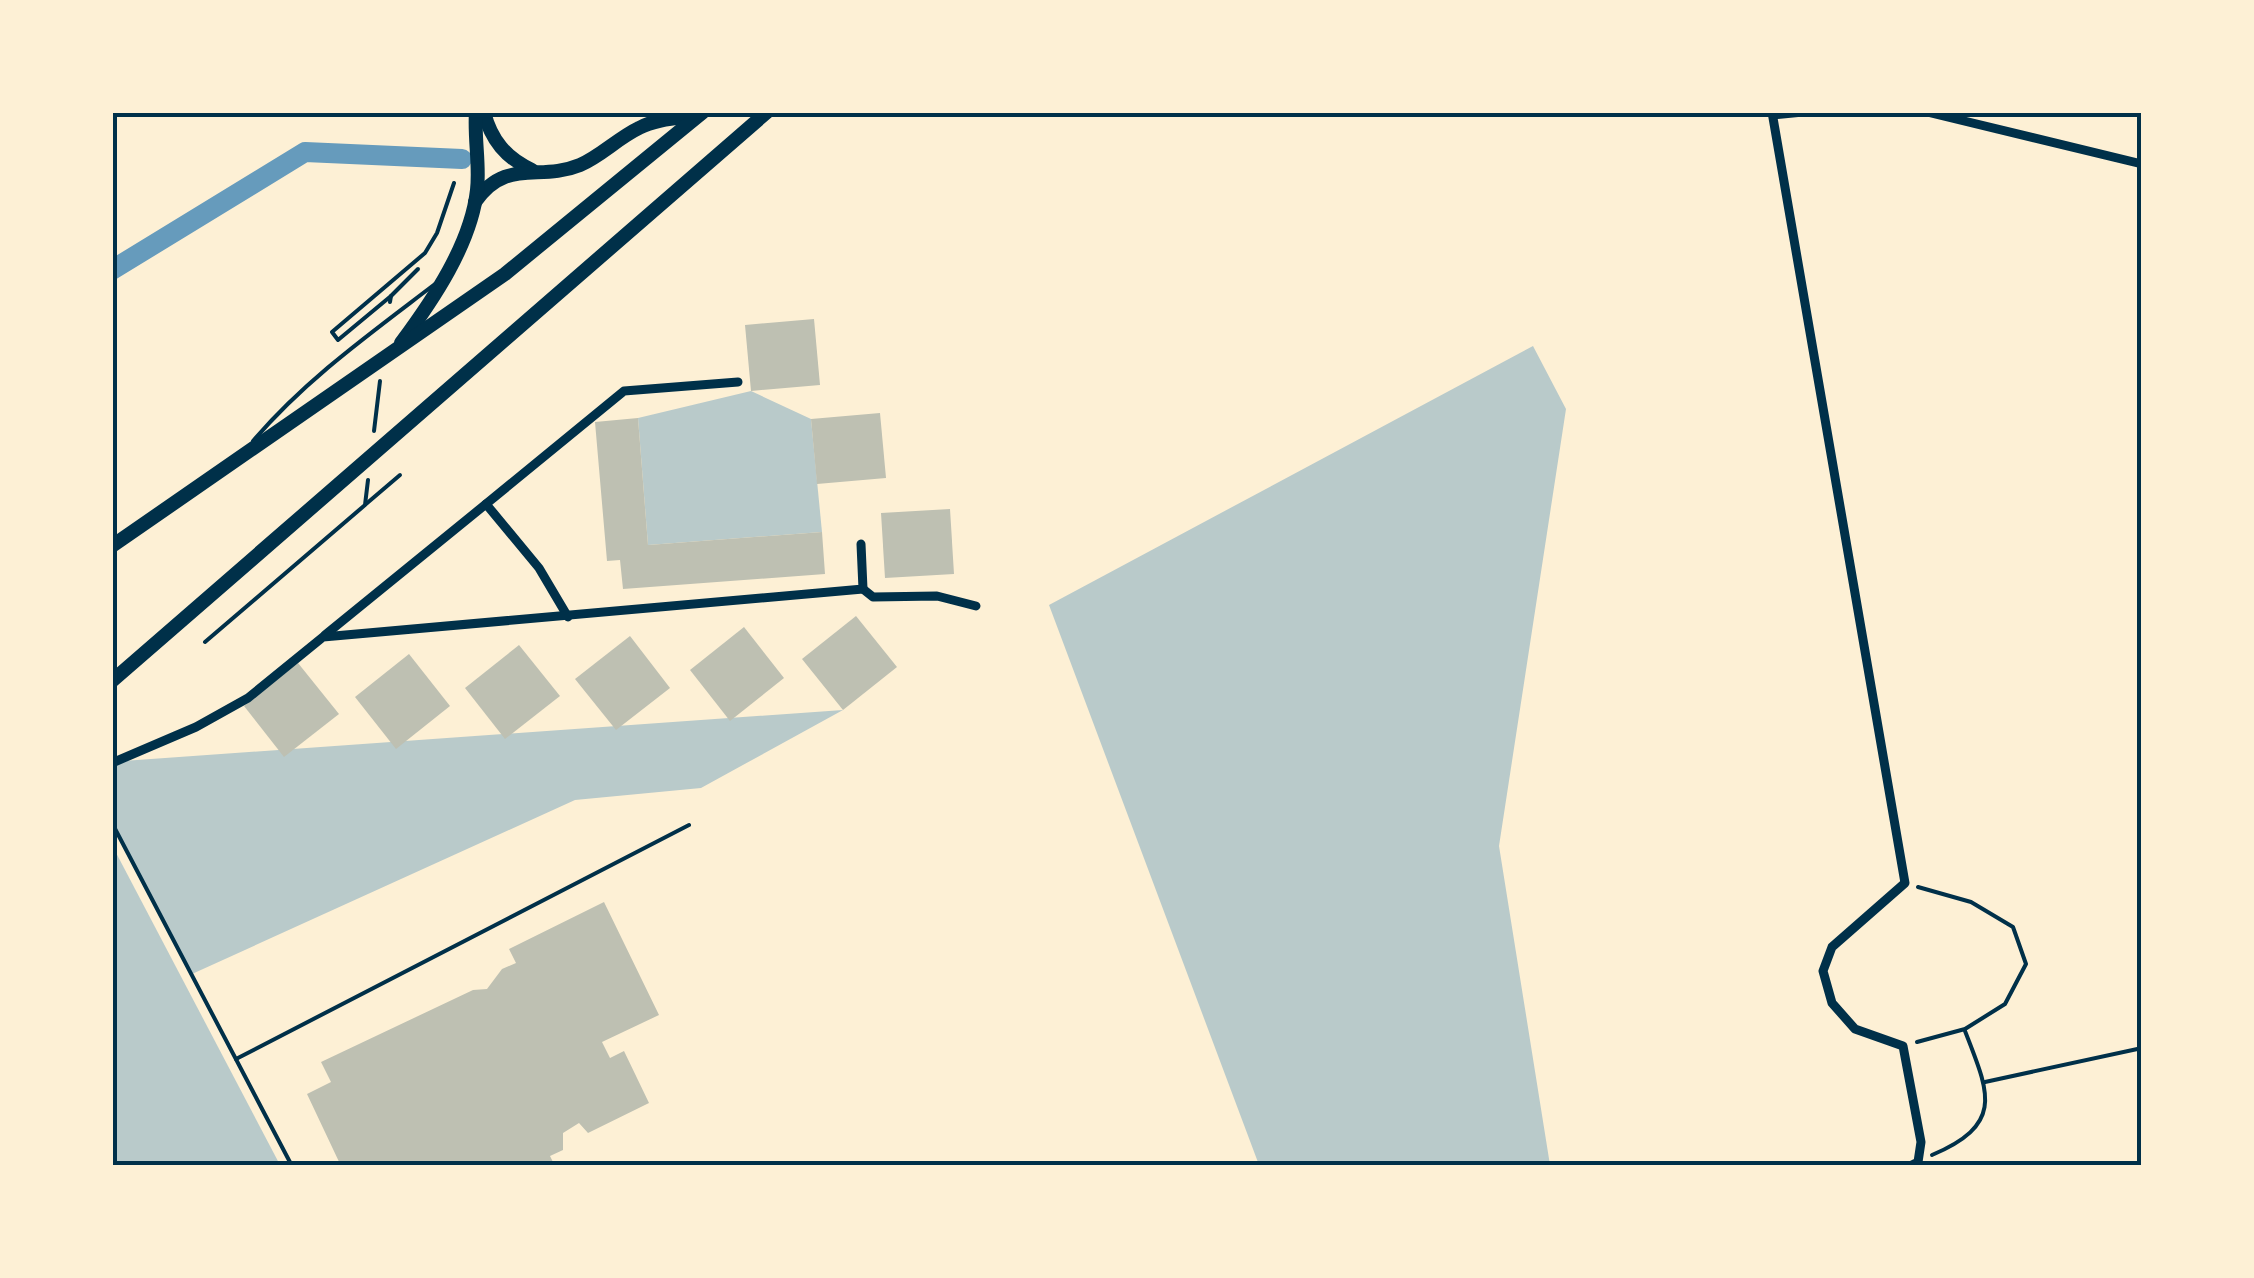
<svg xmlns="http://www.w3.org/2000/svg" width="2254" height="1278" viewBox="0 0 2254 1278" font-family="Commissioner,sans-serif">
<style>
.green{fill:#b9caca}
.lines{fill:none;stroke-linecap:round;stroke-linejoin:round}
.canal{stroke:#669bbc;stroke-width:20}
.building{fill:#bec0b2}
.path{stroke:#003049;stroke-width:4}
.service{stroke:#003049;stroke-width:4}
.minor{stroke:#003049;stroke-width:9}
.trunk{stroke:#003049;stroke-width:14}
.neatline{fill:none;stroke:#003049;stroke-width:4}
</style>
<rect width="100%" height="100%" fill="#fdf0d5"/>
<!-- green -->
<g class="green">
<polygon points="1533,346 1566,409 1499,846 1550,1165 1259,1165 1049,605"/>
<polygon points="751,391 811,419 822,532 648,545 638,418"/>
<polygon points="843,710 701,788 575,800 192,974 113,823 113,763 123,761"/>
<polygon points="112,847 113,847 280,1165 113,1165"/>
</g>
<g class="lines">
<!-- canal -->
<polyline class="canal" points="112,270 305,152 462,159"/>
</g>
<!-- building -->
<g class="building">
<polygon points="814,319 820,385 751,391 745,325"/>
<polygon points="880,413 886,478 817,484 811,419"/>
<polygon points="638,418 648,545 822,532 825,574 623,589 620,560 607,561 595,422"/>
<polygon points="950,509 954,574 885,578 881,513"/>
<polygon points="856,616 897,667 843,710 802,659"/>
<polygon points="744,627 784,678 730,721 690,670"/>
<polygon points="630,636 670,688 616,730 575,679"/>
<polygon points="519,645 560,696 505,739 465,688"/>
<polygon points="409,654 450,706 396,749 355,697"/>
<polygon points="298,663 339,714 284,757 244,706"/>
<polygon points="604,902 659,1015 602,1042 610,1058 624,1051 649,1103 588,1133 579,1123 563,1133 563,1150 550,1156 555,1166 341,1166 307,1094 331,1082 321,1062 473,990 487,989 502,969 516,963 509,949"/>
</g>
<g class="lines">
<!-- path -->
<g class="path">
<polyline points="391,296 418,269"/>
<polyline points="390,302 391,296 338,340 332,332 425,253 437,233 454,183"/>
<polyline points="374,431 380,381"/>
<polyline points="366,504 400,475"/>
<polyline points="205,642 365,505 368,480"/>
<polyline points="1917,1042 1965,1029 2005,1004 2026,964 2013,927 1971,902 1918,887"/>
<polyline points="1985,1082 2142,1048"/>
<path d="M1932 1155C2005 1124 1989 1093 1965 1031"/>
</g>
<!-- service -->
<g class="service">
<path d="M253 441C306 379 371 333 435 284"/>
<polyline points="112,823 292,1166"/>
<polyline points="236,1059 689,825"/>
</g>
<!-- minor -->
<g class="minor">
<polyline points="1772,112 1905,883 1832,947 1823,971 1832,1003 1855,1029 1903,1046 1921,1142 1918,1162 1910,1166"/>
<polyline points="1927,112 2142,164"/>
<polyline points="1773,115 1803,112"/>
<polyline points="486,504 624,391 738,382"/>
<polyline points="863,589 873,597 937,596 976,606"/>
<polyline points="325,635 486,504 539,568 568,617"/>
<polyline points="112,763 196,727 248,698 323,637 863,589 861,544"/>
</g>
<!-- trunk -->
<g class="trunk">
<path d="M484 112C491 140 506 158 532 170"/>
<path d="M475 202C506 157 539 182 580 165 601 156 618 138 639 128 655 119 680 118 699 115"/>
<path d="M401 343C433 300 471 244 477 190 480 165 474 138 476 112"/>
<polyline points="112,546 505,274 703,112"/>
<polyline points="112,681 767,112"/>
</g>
</g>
<!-- border -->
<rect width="2254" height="1278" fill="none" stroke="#fdf0d5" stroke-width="230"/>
<rect x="115" y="115" width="2024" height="1048" class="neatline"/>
</svg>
